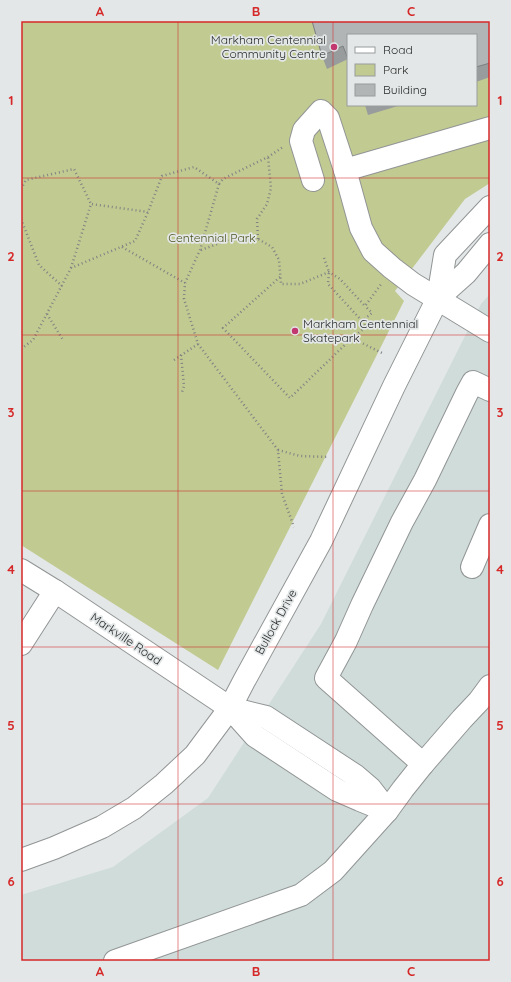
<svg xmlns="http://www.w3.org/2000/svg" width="511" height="982" viewBox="0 0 511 982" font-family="Quicksand,sans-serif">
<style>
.built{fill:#cfdcda}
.green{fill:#c0ca91;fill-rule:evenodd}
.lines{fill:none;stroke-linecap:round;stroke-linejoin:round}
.minor-casing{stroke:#929595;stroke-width:24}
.path{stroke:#818383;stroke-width:2.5;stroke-dasharray:1 3;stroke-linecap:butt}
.minor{stroke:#fff;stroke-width:22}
.wall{fill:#989c9d}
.building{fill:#b1b5b6;stroke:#7c7f7f}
.grid{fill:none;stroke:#d62828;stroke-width:1;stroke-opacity:0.55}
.poi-dot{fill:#c2376f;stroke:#e3e7e7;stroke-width:1.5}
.labels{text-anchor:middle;stroke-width:3.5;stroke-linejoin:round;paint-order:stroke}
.poi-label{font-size:12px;fill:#2b2c2c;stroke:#e3e7e7;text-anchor:end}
.park-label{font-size:12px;fill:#4e551e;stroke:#e3e7e7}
.street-label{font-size:12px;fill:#2b2c2c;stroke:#e3e7e7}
.neatline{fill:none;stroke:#d62828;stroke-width:1.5}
.grid-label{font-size:13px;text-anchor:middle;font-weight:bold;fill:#d62828}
</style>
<rect width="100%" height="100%" fill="#e3e7e7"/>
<!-- built -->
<polygon class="built" points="490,294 490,961 21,961 21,895 113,867 208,798 321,624 481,304"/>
<!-- green -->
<path class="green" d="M21 21H490V183L465 199 395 291 404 301 218 670 21 545ZM348 35H476V105H348Z"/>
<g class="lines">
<defs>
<g id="minor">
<polyline points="345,170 490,128"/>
<polyline points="313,180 301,141 304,130 321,111 328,118 345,170 361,228 373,251 392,268 413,284 490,331"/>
<polyline points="438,298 466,273 490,244"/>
<polyline points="472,567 490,525"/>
<polyline points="21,570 55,591 230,708 255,736 337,790 360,800 387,811"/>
<polyline points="21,644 55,591"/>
<polyline points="230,708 266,717 356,776 370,788 387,810"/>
<polyline points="423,764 326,678 346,641 362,605 402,522 425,480 467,393 473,382 490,390"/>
<polyline points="21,860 54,848 102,827 134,808 164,784 195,755 230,708 244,681 321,541 394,386 438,298 445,255 490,207"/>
<polyline points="115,961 301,895 333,871 387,811 403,789 423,764 462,719 479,701 490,686"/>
</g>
</defs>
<!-- minor casing -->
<use href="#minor" class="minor-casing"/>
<!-- path -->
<g class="path">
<polyline points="219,184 200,250 185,283 184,299 198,344 278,450 282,494 294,527"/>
<polyline points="21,189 26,180 74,169 91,204"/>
<polyline points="21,219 39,265 62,286"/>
<polyline points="258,239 257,219 267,204 271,188 268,157"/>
<polyline points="122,247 185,283"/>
<polyline points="201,250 236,237 258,239 272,247 279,260 281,284 300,284 329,272 340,279 365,306 382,283"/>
<polyline points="324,258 329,272 328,284 362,321"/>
<polyline points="71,268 91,204 148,212"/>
<polyline points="280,277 223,328 290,398 352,338 382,353"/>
<polyline points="47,314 63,340"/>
<polyline points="352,338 366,327 362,321 372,313 365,306"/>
<polyline points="21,349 33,340 71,268 135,241 148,212 162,176 194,167 219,184 223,179 268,157 283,147"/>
<polyline points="181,355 184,386 182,392"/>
<polyline points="174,360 198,344"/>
<polyline points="278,450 300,456 329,457"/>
</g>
<!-- minor -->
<use href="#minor" class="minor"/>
</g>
<!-- wall -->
<g class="wall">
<polygon points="312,21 490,21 490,77 476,82 476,35 348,59 327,69 322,56"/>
<polygon points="365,105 401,105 368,115"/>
</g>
<!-- building -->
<polygon class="building" points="312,21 490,21 490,63 476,67 476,35 348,35 348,59 343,46 322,56"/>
<!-- grid -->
<path class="grid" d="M178 21V961M333 21V961M21 178H490M21 335H490M21 491H490M21 647H490M21 804H490"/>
<!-- markers -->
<g class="poi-dot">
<circle cx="334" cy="47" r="4"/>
<circle cx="295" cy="331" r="4"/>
</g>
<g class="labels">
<!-- poi labels -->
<g class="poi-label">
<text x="326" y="44">Markham Centennial<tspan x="326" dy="14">Community Centre</tspan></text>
<text x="303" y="328" text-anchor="start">Markham Centennial<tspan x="303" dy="14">Skatepark</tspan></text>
</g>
<!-- park labels -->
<g class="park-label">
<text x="212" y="242">Centennial Park</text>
</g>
<!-- street labels -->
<g class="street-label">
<text transform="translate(276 622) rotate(-61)" y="4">Bullock Drive</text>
<text transform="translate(126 639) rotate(34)" y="4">Markville Road</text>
</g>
</g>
<!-- border -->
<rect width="511" height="982" fill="none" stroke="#e3e7e7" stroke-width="44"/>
<!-- legend -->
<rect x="347" y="34" width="130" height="72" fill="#e3e7e7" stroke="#999c9c"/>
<rect x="355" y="47" width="20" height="6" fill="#ffffff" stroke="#999c9c"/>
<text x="383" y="54" font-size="12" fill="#2b2c2c">Road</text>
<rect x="355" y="64" width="20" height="12" fill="#c0ca91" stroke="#999c9c"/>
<text x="383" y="74" font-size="12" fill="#2b2c2c">Park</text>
<rect x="355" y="84" width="20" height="12" fill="#b1b5b6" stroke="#999c9c"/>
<text x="383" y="94" font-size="12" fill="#2b2c2c">Building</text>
<rect x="22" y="22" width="467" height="938" class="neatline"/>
<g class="grid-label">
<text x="100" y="16">A</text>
<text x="256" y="16">B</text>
<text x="411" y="16">C</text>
<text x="11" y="105">1</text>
<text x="500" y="105">1</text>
<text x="11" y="261">2</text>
<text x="500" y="261">2</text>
<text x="11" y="417">3</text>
<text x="500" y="417">3</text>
<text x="11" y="574">4</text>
<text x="500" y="574">4</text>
<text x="11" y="730">5</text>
<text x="500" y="730">5</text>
<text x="11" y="886">6</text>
<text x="500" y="886">6</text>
<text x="100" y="976">A</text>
<text x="256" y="976">B</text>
<text x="411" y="976">C</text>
</g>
</svg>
